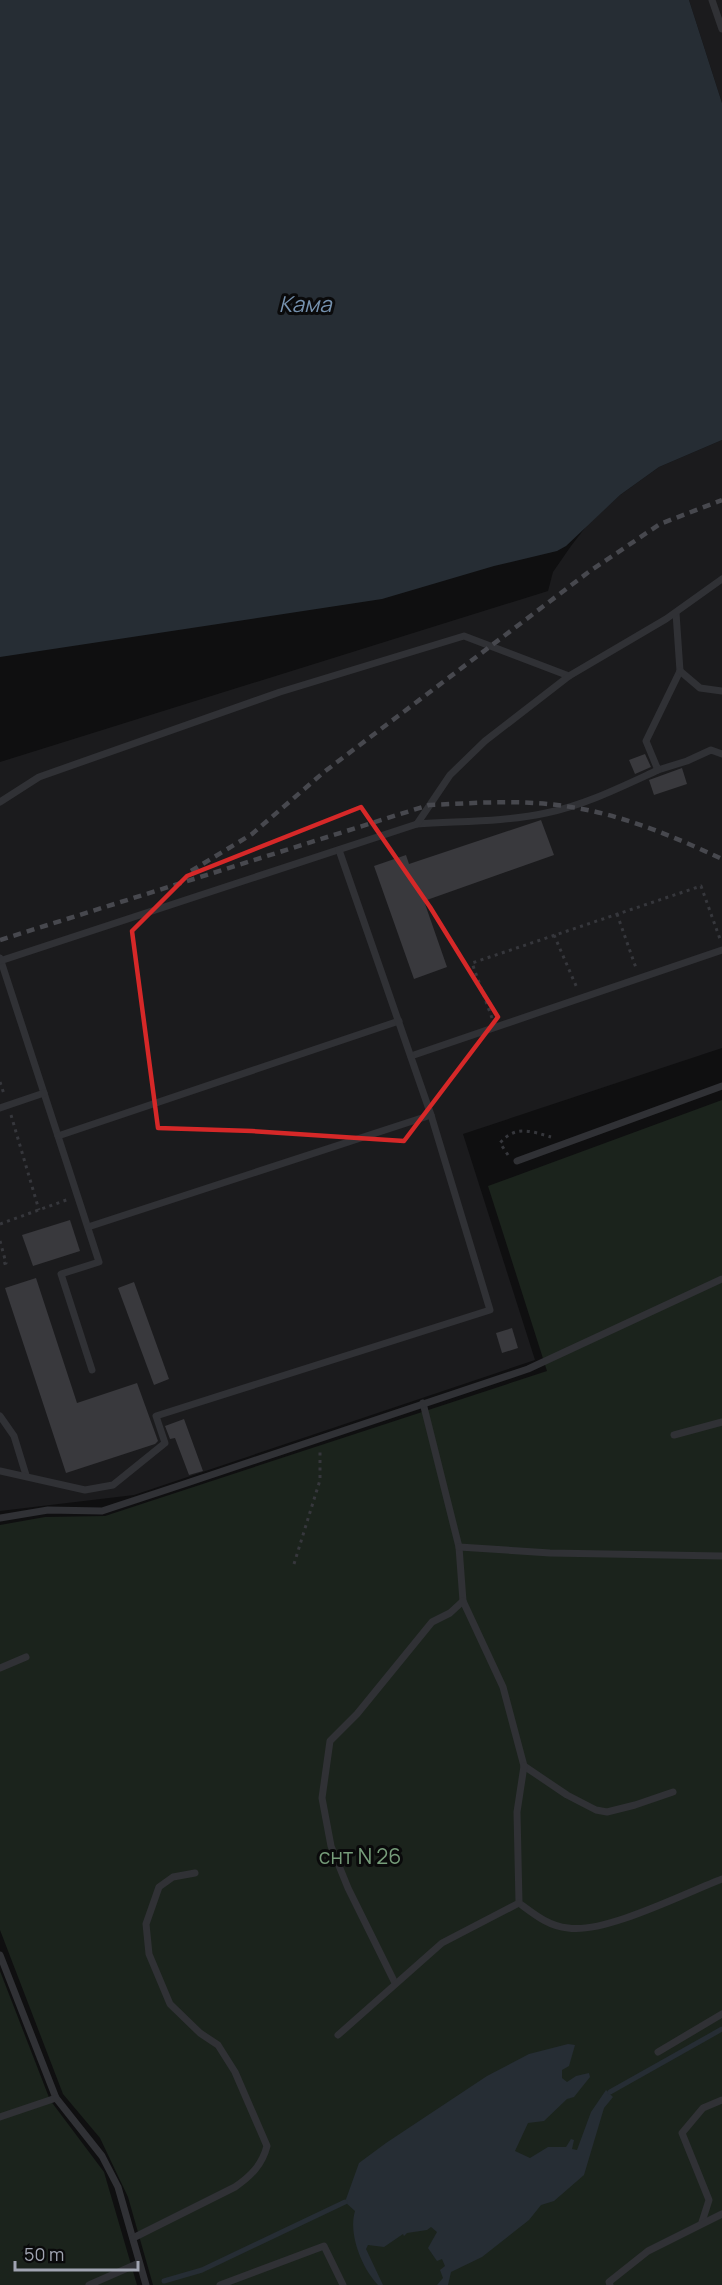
<svg xmlns="http://www.w3.org/2000/svg" width="722" height="2285" viewBox="0 0 722 2285" font-family="Manrope,sans-serif">
<style>
.built{fill:#1b1b1d}
.green{fill:#1b231c}
.water{fill:#262d34}
.lines{fill:none;stroke-linecap:round;stroke-linejoin:round}
.stream{stroke:#262d34;stroke-width:5}
.building{fill:#39393d}
.path{stroke:#36373c;stroke-width:3;stroke-dasharray:3 4.5;stroke-linecap:butt}
.lane{stroke:#303135;stroke-width:7}
.rail{stroke:#47484e;stroke-width:4.5;stroke-dasharray:8 6;stroke-linecap:butt}
.marked{fill:none;stroke:#d62828;stroke-width:4.5;stroke-linejoin:round}
.labels{text-anchor:middle;stroke-width:6;stroke-linejoin:round;paint-order:stroke}
.park-label{font-size:21px;fill:#769d7a;stroke:#0a0a0b}
.water-label{font-size:22px;font-style:italic;fill:#7591ae;stroke:#0a0a0b}
</style>
<rect width="100%" height="100%" fill="#0f0f10"/>
<!-- built -->
<g class="built">
<polygon points="689,0 722,0 722,103"/>
<polygon points="722,440 722,1048 463,1134 535,1360 134,1495 0,1511 0,762 548,591 553,572 571,546 588,524 620,495 659,467"/>
</g>
<!-- green -->
<g class="green">
<polygon points="722,1100 722,2285 153,2285 128,2197 100,2138 63,2094 0,1930 0,1525 45,1517 105,1516 547,1371 488,1186"/>
<polygon points="0,1971 50,2100 104,2172 137,2285 0,2285"/>
</g>
<!-- water -->
<g class="water">
<polygon points="0,0 689,0 722,103 722,440 659,467 620,495 566,546 557,551 494,566 382,599 0,657"/>
<path d="M568 2044 575 2045 569 2066 562 2070V2078L567 2082 576 2076 589 2073 590 2077 574 2097 567 2099 544 2121 528 2123 515 2151 530 2158 548 2147H566L571 2139 574 2140 572 2149 577 2150 591 2112 606 2090 613 2097 604 2108 584 2175 554 2201 541 2205 529 2220 482 2257 451 2272 448 2285H437L443 2278 440 2270 445 2266 442 2259 437 2261 428 2248 437 2232 431 2227 427 2230 407 2233 404 2236 403 2234 384 2247 368 2245 366 2249 383 2285H378C362 2268 348 2234 355 2211L345 2202 359 2163 386 2143 487 2076 529 2054Z"/>
</g>
<g class="lines">
<!-- stream -->
<g class="stream">
<polyline points="610,2092 722,2029"/>
<polyline points="164,2281 202,2270 345,2202"/>
</g>
</g>
<!-- building -->
<g class="building">
<polygon points="645,754 651,767 635,774 629,760"/>
<polygon points="682,768 687,784 654,795 649,780"/>
<polygon points="541,820 554,855 424,901 447,967 414,979 374,866 406,855 409,864"/>
<polygon points="70,1220 80,1251 33,1266 22,1235"/>
<polygon points="36,1278 77,1403 137,1383 158,1441 155,1444 66,1473 5,1288"/>
<polygon points="134,1282 169,1379 154,1385 118,1288"/>
<polygon points="512,1328 518,1348 502,1353 496,1333"/>
<polygon points="184,1419 203,1471 189,1475 175,1438 170,1439 165,1426"/>
</g>
<g class="lines">
<!-- path -->
<g class="path">
<polyline points="617,914 636,968"/>
<polyline points="554,935 577,988"/>
<polyline points="492,1018 472,963 701,886 720,939"/>
<polyline points="0,1082 4,1094"/>
<polyline points="11,1115 39,1210"/>
<path d="M508 1155 500 1143C515 1125 531 1131 551 1137"/>
<polyline points="0,1224 69,1199"/>
<polyline points="0,1241 6,1263 0,1265"/>
<polyline points="294,1564 320,1480 320,1449"/>
</g>
<!-- lane -->
<g class="lane">
<polyline points="712,0 722,29"/>
<polyline points="676,613 680,671 646,741 658,770 687,761 711,750 722,754"/>
<polyline points="680,671 700,688 722,691"/>
<polyline points="0,802 39,777 280,692 464,636 569,676"/>
<path d="M417 824C459 821 504 822 546 813 585 805 621 787 658 770"/>
<polyline points="0,958 99,1262 61,1274 92,1370"/>
<polyline points="0,961 417,824 450,775 485,741 569,676 666,619 722,579"/>
<polyline points="411,1056 722,950"/>
<polyline points="0,1108 44,1093"/>
<polyline points="58,1136 399,1021"/>
<polyline points="517,1161 722,1086"/>
<polyline points="88,1227 431,1115"/>
<polyline points="423,1403 459,1547 463,1601 503,1687 524,1766 567,1795 596,1810 607,1812 635,1805 673,1792"/>
<polyline points="0,1416 14,1436 26,1475"/>
<polyline points="674,1435 722,1422"/>
<polyline points="0,1471 85,1490 113,1485 165,1443 156,1416 490,1310 431,1115 339,850"/>
<polyline points="0,1518 48,1510 102,1511 184,1484 528,1369 722,1279"/>
<polyline points="459,1547 550,1553 722,1556"/>
<polyline points="0,1668 26,1657"/>
<path d="M524 1766 517 1812 519 1903C534 1914 548 1926 568 1928 605 1934 685 1893 722 1879"/>
<polyline points="0,1955 56,2098 102,2156 118,2187 146,2285"/>
<polyline points="395,1983 348,1888 331,1846 322,1798 330,1741 357,1714 432,1622 450,1613 463,1601"/>
<polyline points="338,2035 442,1943 519,1903"/>
<polyline points="658,2052 722,2014"/>
<polyline points="0,2117 56,2098"/>
<polyline points="702,2222 709,2200 682,2133 703,2108 722,2100"/>
<path d="M133 2238 235 2187C251 2176 262 2165 267 2146L235 2072 218 2045 200 2033 170 2004 149 1954 146 1924 159 1887 173 1877 195 1873"/>
<polyline points="89,2285 139,2263"/>
<polyline points="220,2285 324,2246 343,2285"/>
<polyline points="610,2285 609,2282 648,2251 722,2214"/>
</g>
<!-- rail -->
<g class="rail">
<polyline points="191,871 252,834 324,772 590,571 660,524 722,500"/>
<path d="M0 940 429 805C476 803 524 799 571 807 623 815 675 837 722 859"/>
</g>
</g>
<!-- marked area -->
<path class="marked" d="M361 807 430 907 498 1017 404 1141 252 1131 158 1128 132 931 187 876Z"/>
<g class="labels">
<!-- park labels -->
<g class="park-label">
<text x="360" y="1864">снт N 26</text>
</g>
<!-- water labels -->
<g class="water-label">
<text x="305" y="312">Кама</text>
</g>
</g>
<!-- scale -->
<path d="M15 2261v9h123v-9" fill="none" stroke="#a0a4b1" stroke-width="3"/>
<text x="24" y="2261" font-size="18" fill="#a0a4b1" stroke="#0a0a0b" stroke-width="4.5" paint-order="stroke">50 m</text>
</svg>
